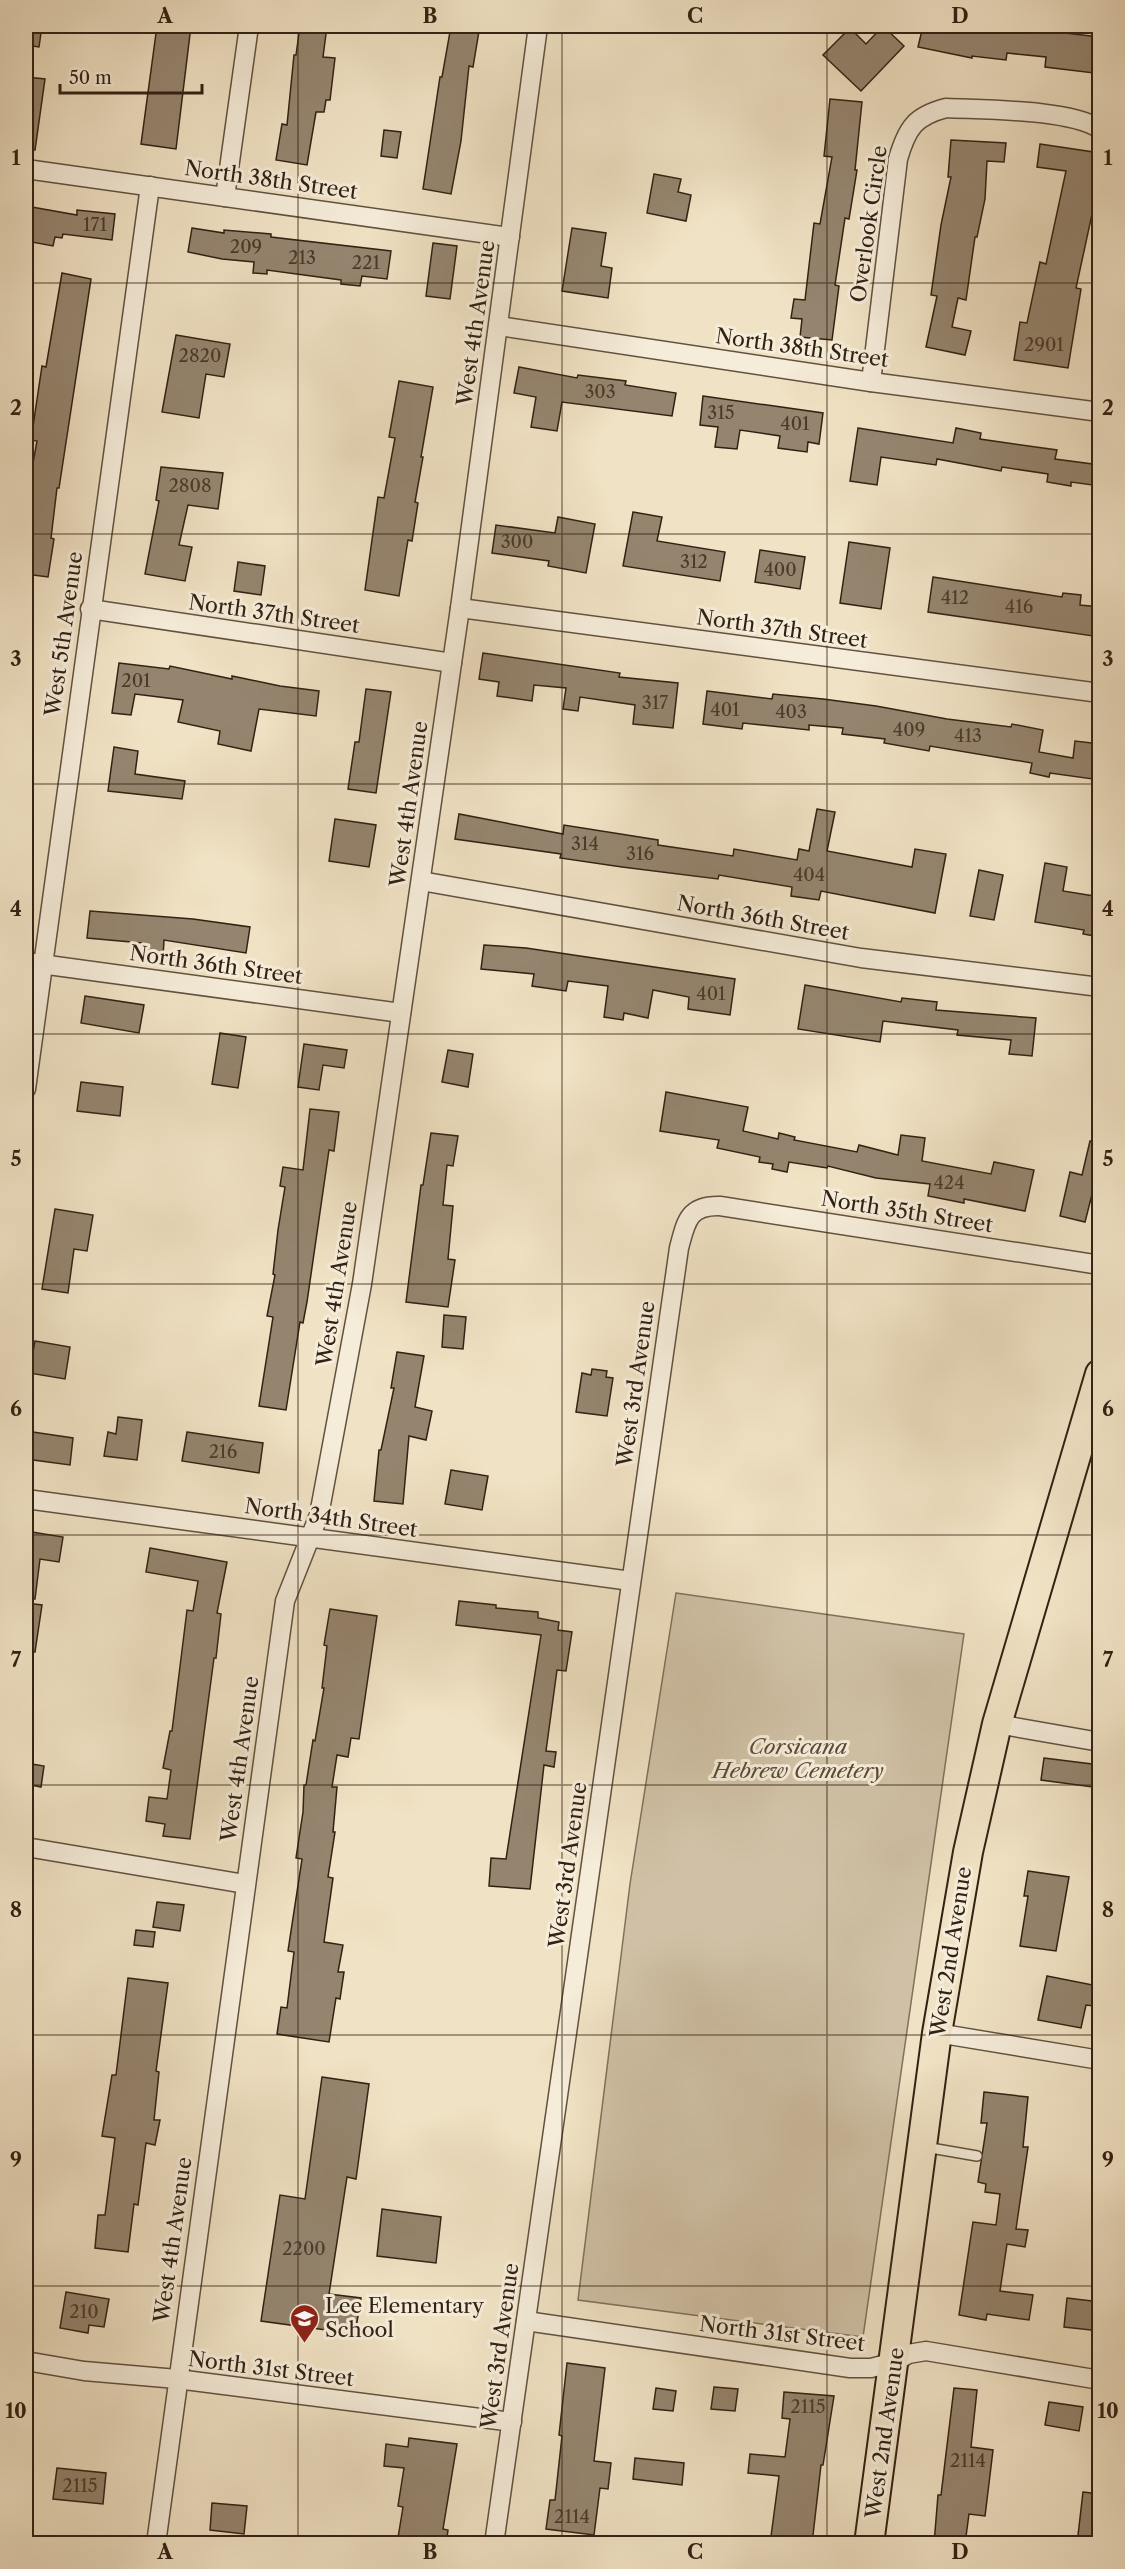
<svg xmlns="http://www.w3.org/2000/svg" width="1125" height="2569" viewBox="0 0 1125 2569" font-family="'Libre Caslon Text',serif">
<style>
.green{fill:#d0c1a6;stroke:#81715c;stroke-width:1.5}
.building{fill:#95856f;stroke:#322113;stroke-width:1.5}
.lines{fill:none;stroke-linecap:round;stroke-linejoin:round}
.lane-casing{stroke:#62513f;stroke-width:12}
.street-casing{stroke:#62513f;stroke-width:21}
.primary-casing{stroke:#322113;stroke-width:32}
.lane{stroke:#f5ecd9;stroke-width:9}
.street{stroke:#f5ecd9;stroke-width:18}
.primary{stroke:#f0e2c4;stroke-width:28}
.grid{fill:none;stroke:#322113;stroke-width:1.5;stroke-opacity:0.55}
.labels{text-anchor:middle;stroke-width:6;stroke-linejoin:round;paint-order:stroke}
.number-label{font-size:18px;fill:#4b3a2a}
.street-label{font-size:21px;fill:#322113;stroke:#f5ecd9}
.park-label{font-size:21px;font-style:italic;fill:#5a4938;stroke:#f5ecd9}
.poi-label{font-size:21px;fill:#322113;stroke:#f5ecd9;text-anchor:start}
.neatline{fill:none;stroke:#322113;stroke-width:2}
.grid-label{font-size:20px;text-anchor:middle;font-weight:bold;fill:#322113}
</style>
<rect width="100%" height="100%" fill="#f0e2c4"/>
<filter id="stains"><feTurbulence type="fractalNoise" baseFrequency=".00333" numOctaves="4"/><feColorMatrix values="0 0 0 0 .2 0 0 0 0 .09 0 0 0 0 .02 0 0 0 .5 -.17"/></filter>
<radialGradient id="worn" r=".72"><stop offset=".6" stop-color="#630" stop-opacity="0"/><stop offset="1" stop-color="#630" stop-opacity=".3"/></radialGradient>
<!-- green -->
<polygon class="green" points="676,1593 964,1634 863,2337 578,2300 630,1884"/>
<!-- building -->
<g class="building">
<polygon points="26,26 42,26 39,47 26,45"/>
<polygon points="157,26 191,26 176,149 141,144"/>
<polygon points="300,26 327,26 323,57 335,58 330,100 326,100 324,112 316,112 307,165 276,160 282,124 287,125 294,55 296,55"/>
<polygon points="451,26 479,31 473,67 469,66 461,141 451,194 423,189 440,77 442,77"/>
<polygon points="883,26 904,46 861,91 823,55 850,28 866,44"/>
<polygon points="923,26 958,26 985,31 986,26 1005,26 1099,37 1094,73 1045,67 1046,57 1007,53 1006,60 972,56 972,58 918,47"/>
<polygon points="26,77 45,79 35,150 26,150"/>
<polygon points="830,99 862,102 855,170 857,170 849,219 845,218 835,285 839,286 832,340 800,337 802,319 791,318 794,299 805,300 814,223 820,224 832,157 824,156"/>
<polygon points="384,130 401,132 397,158 381,156"/>
<polygon points="951,140 1006,143 1004,162 987,161 985,199 977,237 975,237 966,300 958,298 952,327 971,331 965,355 926,347 937,296 931,295 941,225 951,177 948,177"/>
<polygon points="1040,144 1100,153 1094,205 1076,288 1081,289 1068,368 1014,360 1020,322 1027,323 1040,262 1046,264 1066,171 1037,167"/>
<polygon points="654,174 681,179 678,192 691,195 686,221 647,213"/>
<polygon points="26,206 77,215 77,210 115,214 112,240 63,234 62,238 55,237 53,246 26,241"/>
<polygon points="192,228 224,233 224,230 271,234 271,237 391,251 387,279 362,276 360,286 341,284 341,280 267,270 267,274 253,273 254,262 222,259 188,252"/>
<polygon points="572,228 606,233 601,266 612,268 608,298 562,291"/>
<polygon points="433,243 457,246 450,299 426,296"/>
<polygon points="62,273 91,279 59,488 57,488 51,538 54,539 48,577 26,574 26,496 27,496 37,441 31,440 42,366 46,367"/>
<polygon points="176,335 230,344 224,377 206,374 199,418 162,412"/>
<polygon points="519,367 577,378 578,375 626,381 625,385 676,393 672,416 562,402 557,431 531,427 536,397 514,393"/>
<polygon points="399,381 433,387 421,457 423,457 415,502 418,503 412,541 408,540 399,596 365,590 378,497 384,498 395,438 389,437"/>
<polygon points="703,396 823,413 819,444 808,442 807,452 778,448 780,436 740,430 737,449 715,447 718,427 700,425"/>
<polygon points="858,428 953,443 956,428 981,433 980,439 1057,450 1055,459 1100,465 1100,486 1071,482 1071,486 1047,482 1048,474 1002,467 1001,471 937,459 936,465 881,457 877,485 850,481"/>
<polygon points="161,467 223,473 218,509 188,505 179,545 192,547 185,581 145,574 159,501 156,500"/>
<polygon points="633,512 662,517 657,541 725,552 720,581 623,566"/>
<polygon points="558,517 595,524 586,573 548,566 549,561 492,553 496,525 555,533"/>
<polygon points="849,542 890,548 881,609 840,603"/>
<polygon points="760,550 805,557 800,589 755,582"/>
<polygon points="238,562 265,566 261,595 234,591"/>
<polygon points="933,577 1062,597 1063,593 1081,595 1080,605 1100,607 1100,637 928,612"/>
<polygon points="483,653 620,673 619,677 678,683 673,728 633,724 635,705 580,697 578,711 563,709 566,688 534,685 532,701 497,696 499,682 479,679"/>
<polygon points="119,663 169,669 170,666 232,679 232,676 280,686 319,691 316,716 259,709 251,751 218,744 220,731 178,722 183,700 135,694 131,715 112,713"/>
<polygon points="366,689 391,692 376,793 348,789 355,742 359,742"/>
<polygon points="707,691 772,699 773,694 823,699 876,706 947,719 1011,727 1012,724 1043,730 1039,752 1073,758 1075,741 1100,744 1100,780 1050,773 1049,777 1030,773 1032,763 930,746 929,751 884,743 885,739 842,734 843,728 809,725 809,730 743,723 742,729 703,724"/>
<polygon points="114,747 138,751 135,774 185,781 182,799 108,791"/>
<polygon points="817,809 835,812 827,851 912,867 915,849 946,854 935,913 821,891 819,900 791,896 792,887 719,875 718,879 622,867 560,858 561,854 455,839 459,814 563,834 564,825 658,840 658,845 733,856 734,849 797,860 799,849 809,851"/>
<polygon points="335,819 376,825 369,867 329,861"/>
<polygon points="1045,863 1067,867 1063,891 1100,897 1100,937 1083,934 1084,930 1035,922"/>
<polygon points="979,870 1003,875 994,920 970,916"/>
<polygon points="90,911 193,919 250,927 246,953 164,940 163,957 141,955 142,943 87,938"/>
<polygon points="484,945 526,948 735,979 730,1015 688,1009 689,997 653,990 648,1018 624,1013 623,1020 604,1017 608,986 568,981 566,991 532,986 534,974 481,969"/>
<polygon points="805,985 901,1002 902,998 937,1002 936,1010 1036,1018 1032,1056 1009,1054 1011,1040 957,1035 958,1030 883,1021 880,1042 798,1029"/>
<polygon points="85,996 144,1005 139,1033 81,1023"/>
<polygon points="220,1033 246,1037 238,1088 212,1084"/>
<polygon points="304,1044 347,1050 344,1068 323,1065 319,1090 298,1087"/>
<polygon points="448,1050 473,1054 468,1087 442,1082"/>
<polygon points="81,1082 123,1087 120,1116 77,1111"/>
<polygon points="666,1092 748,1107 743,1131 778,1139 779,1133 795,1137 794,1140 857,1152 859,1145 898,1155 901,1135 925,1138 922,1161 991,1174 994,1162 1034,1170 1025,1211 964,1199 964,1203 928,1196 930,1184 876,1178 828,1166 827,1168 789,1162 787,1172 772,1169 773,1164 759,1162 760,1157 717,1148 719,1140 660,1131"/>
<polygon points="310,1109 339,1112 334,1151 329,1150 307,1302 303,1323 300,1322 286,1410 259,1406 273,1317 267,1316 275,1275 273,1274 278,1230 285,1187 280,1186 283,1167 303,1170"/>
<polygon points="431,1133 458,1136 453,1166 447,1165 443,1205 453,1206 448,1259 455,1260 448,1307 406,1302 421,1185 423,1185"/>
<polygon points="1090,1141 1100,1143 1100,1163 1085,1222 1060,1216 1070,1172 1082,1175"/>
<polygon points="55,1209 93,1215 87,1251 74,1249 68,1293 42,1289"/>
<polygon points="444,1315 466,1317 463,1349 442,1347"/>
<polygon points="35,1341 70,1347 65,1379 29,1373"/>
<polygon points="397,1352 424,1356 415,1407 432,1411 426,1440 409,1436 403,1504 374,1501 379,1450 381,1450 394,1388 391,1388"/>
<polygon points="592,1369 607,1371 606,1377 613,1378 607,1416 576,1412 582,1373 591,1375"/>
<polygon points="118,1417 142,1420 137,1460 104,1456 108,1432 116,1434"/>
<polygon points="26,1431 73,1438 70,1465 26,1459"/>
<polygon points="187,1432 263,1443 259,1473 182,1461"/>
<polygon points="451,1470 488,1476 482,1510 445,1504"/>
<polygon points="26,1531 63,1537 59,1562 40,1559 35,1599 26,1599"/>
<polygon points="150,1548 227,1562 217,1613 221,1614 216,1658 214,1658 190,1839 163,1836 165,1824 146,1821 149,1797 167,1799 171,1770 163,1768 170,1731 172,1731 187,1610 193,1611 198,1581 146,1572"/>
<polygon points="459,1601 496,1605 496,1608 538,1612 538,1618 559,1622 558,1630 572,1632 566,1671 557,1670 546,1751 556,1752 554,1767 544,1765 530,1889 489,1886 491,1858 506,1859 541,1635 456,1625"/>
<polygon points="26,1603 42,1605 35,1652 26,1652"/>
<polygon points="330,1609 377,1616 359,1739 351,1738 348,1757 337,1755 332,1787 337,1787 333,1832 335,1832 328,1877 333,1878 324,1942 343,1945 338,1972 344,1972 340,1999 336,1998 329,2042 277,2034 281,2007 287,2008 294,1952 288,1951 302,1859 296,1858 303,1812 304,1785 306,1785 313,1740 315,1741 324,1688 322,1688 327,1646 324,1645"/>
<polygon points="1044,1758 1100,1765 1100,1788 1041,1780"/>
<polygon points="26,1763 44,1766 41,1787 26,1784"/>
<polygon points="1028,1871 1069,1877 1056,1951 1020,1946 1028,1896 1024,1896"/>
<polygon points="157,1902 184,1905 180,1931 153,1927"/>
<polygon points="136,1930 155,1932 153,1947 134,1945"/>
<polygon points="1047,1976 1098,1986 1094,2006 1086,2005 1081,2028 1038,2020"/>
<polygon points="128,1978 168,1983 156,2071 159,2072 154,2120 160,2120 155,2145 146,2143 138,2205 134,2204 128,2252 95,2248 98,2215 105,2215 115,2138 102,2136 112,2075 116,2075"/>
<polygon points="322,2077 369,2084 356,2179 347,2177 329,2294 361,2298 355,2334 261,2321 280,2195 305,2199"/>
<polygon points="984,2092 1028,2097 1023,2147 1028,2147 1016,2229 1028,2230 1025,2247 1007,2244 1000,2291 1033,2295 1029,2320 987,2314 986,2320 959,2315 973,2222 996,2225 1000,2194 985,2192 986,2184 978,2182 987,2123 981,2123"/>
<polygon points="382,2209 441,2217 436,2263 377,2256"/>
<polygon points="66,2292 109,2299 104,2327 89,2325 88,2333 60,2328"/>
<polygon points="1067,2298 1100,2302 1100,2331 1064,2327"/>
<polygon points="567,2363 605,2368 594,2461 611,2463 608,2489 600,2488 594,2535 546,2529 550,2500 555,2500 562,2436 559,2435"/>
<polygon points="714,2387 738,2389 735,2411 711,2409"/>
<polygon points="656,2388 676,2391 673,2411 653,2409"/>
<polygon points="954,2388 977,2390 971,2447 993,2450 987,2500 985,2516 969,2514 965,2544 934,2544 938,2495 941,2495"/>
<polygon points="784,2392 834,2396 823,2465 821,2465 812,2544 770,2544 779,2476 748,2473 750,2454 785,2457 790,2419 782,2418"/>
<polygon points="1049,2402 1083,2407 1079,2431 1045,2425"/>
<polygon points="409,2438 457,2444 443,2529 448,2530 446,2544 397,2544 403,2507 398,2506 404,2468 384,2466 386,2444 408,2447"/>
<polygon points="635,2458 684,2463 682,2485 633,2479"/>
<polygon points="57,2468 106,2473 103,2504 53,2499"/>
<polygon points="1083,2492 1100,2494 1100,2544 1077,2544"/>
<polygon points="212,2503 247,2506 244,2534 210,2530"/>
</g>
<g class="lines">
<defs>
<polyline id="lane" points="925,2147 977,2156"/>
<g id="street">
<polyline points="26,169 510,237"/>
<polyline points="225,197 249,26"/>
<polyline points="499,326 871,382 1100,412"/>
<path d="M871 382 898 159C907 128 915 116 946 108 985 110 1069 109 1100 129"/>
<polyline points="460,608 1100,693"/>
<polyline points="90,609 452,663"/>
<polyline points="421,881 861,958 1100,987"/>
<polyline points="26,962 401,1013"/>
<polyline points="26,1089 150,186"/>
<polyline points="26,1499 631,1581"/>
<polyline points="997,1724 1100,1742"/>
<polyline points="26,1847 245,1884"/>
<polyline points="937,2033 1100,2060"/>
<polyline points="526,2321 850,2368 871,2368 895,2362 908,2354 926,2351 1100,2380"/>
<polyline points="26,2361 84,2371 177,2379 512,2422"/>
<polyline points="156,2544 285,1601 319,1515 362,1284 460,608 538,26"/>
<path d="M494 2544 679 1248C686 1222 688 1205 720 1206L1100 1265"/>
</g>
<polyline id="primary" points="869,2544 937,2033 968,1852 997,1724 1100,1374"/>
</defs>
<!-- lane casing -->
<use href="#lane" class="lane-casing"/>
<!-- street casing -->
<use href="#street" class="street-casing"/>
<!-- primary casing -->
<use href="#primary" class="primary-casing"/>
<!-- lane -->
<use href="#lane" class="lane"/>
<!-- street -->
<use href="#street" class="street"/>
<!-- primary -->
<use href="#primary" class="primary"/>
</g>
<!-- grid -->
<path class="grid" d="M298 26V2544M562 26V2544M827 26V2544M26 283H1100M26 534H1100M26 784H1100M26 1034H1100M26 1284H1100M26 1535H1100M26 1785H1100M26 2035H1100M26 2286H1100"/>
<!-- icons -->
<defs>
<symbol id="school-pin" viewBox="-11 -11 22 30"><path d="M0 17L-7.5 6A9.5 9.5 0 1 1 7.5 6Z" fill="#8f2418" stroke="#f5ecd9"/><path d="M0-5L7-2L0 1L-7-2ZM-4 1L0 2.5L4 1V4Q0 6-4 4Z" fill="#fff"/></symbol>
</defs>
<g fill-rule="evenodd">
<use href="#school-pin" x="288" y="2302" width="33" height="45"/>
</g>
<g class="labels">
<!-- number labels -->
<g class="number-label">
<text x="95" y="231">171</text>
<text x="246" y="253">209</text>
<text x="302" y="264">213</text>
<text x="366" y="269">221</text>
<text x="1044" y="351">2901</text>
<text x="200" y="362">2820</text>
<text x="600" y="398">303</text>
<text x="721" y="419">315</text>
<text x="795" y="430">401</text>
<text x="190" y="492">2808</text>
<text x="517" y="548">300</text>
<text x="694" y="568">312</text>
<text x="780" y="576">400</text>
<text x="955" y="604">412</text>
<text x="1019" y="613">416</text>
<text x="136" y="687">201</text>
<text x="655" y="709">317</text>
<text x="725" y="716">401</text>
<text x="791" y="718">403</text>
<text x="909" y="736">409</text>
<text x="968" y="742">413</text>
<text x="585" y="850">314</text>
<text x="640" y="860">316</text>
<text x="809" y="881">404</text>
<text x="711" y="1000">401</text>
<text x="949" y="1189">424</text>
<text x="223" y="1458">216</text>
<text x="304" y="2255">2200</text>
<text x="84" y="2318">210</text>
<text x="808" y="2413">2115</text>
<text x="968" y="2467">2114</text>
<text x="80" y="2492">2115</text>
<text x="572" y="2523">2114</text>
</g>
<!-- street labels -->
<g class="street-label">
<text transform="translate(271 180) rotate(8)" y="7">North 38th Street</text>
<text transform="translate(869 224) rotate(-82)" y="7">Overlook Circle</text>
<text transform="translate(476 323) rotate(-82)" y="7">West 4th Avenue</text>
<text transform="translate(802 348) rotate(8)" y="7">North 38th Street</text>
<text transform="translate(274 614) rotate(8)" y="7">North 37th Street</text>
<text transform="translate(782 629) rotate(8)" y="7">North 37th Street</text>
<text transform="translate(64 634) rotate(-82)" y="7">West 5th Avenue</text>
<text transform="translate(409 804) rotate(-82)" y="7">West 4th Avenue</text>
<text transform="translate(763 918) rotate(10)" y="7">North 36th Street</text>
<text transform="translate(216 965) rotate(8)" y="7">North 36th Street</text>
<text transform="translate(907 1212) rotate(9)" y="7">North 35th Street</text>
<text transform="translate(337 1284) rotate(-81)" y="7">West 4th Avenue</text>
<text transform="translate(636 1384) rotate(-82)" y="7">West 3rd Avenue</text>
<text transform="translate(331 1518) rotate(8)" y="7">North 34th Street</text>
<text transform="translate(240 1759) rotate(-82)" y="7">West 4th Avenue</text>
<text transform="translate(568 1865) rotate(-82)" y="7">West 3rd Avenue</text>
<text transform="translate(951 1952) rotate(-81)" y="7">West 2nd Avenue</text>
<text transform="translate(173 2240) rotate(-82)" y="7">West 4th Avenue</text>
<text transform="translate(782 2334) rotate(7)" y="7">North 31st Street</text>
<text transform="translate(500 2346) rotate(-82)" y="7">West 3rd Avenue</text>
<text transform="translate(271 2369) rotate(7)" y="7">North 31st Street</text>
<text transform="translate(885 2433) rotate(-82)" y="7">West 2nd Avenue</text>
</g>
<!-- park labels -->
<g class="park-label">
<text x="798" y="1754">Corsicana<tspan x="798" dy="24">Hebrew Cemetery</tspan></text>
</g>
<!-- poi labels -->
<g class="poi-label">
<text x="325" y="2313">Lee Elementary<tspan x="325" dy="24">School</tspan></text>
</g>
</g>
<!-- margin -->
<rect width="1125" height="2569" fill="none" stroke="#f0e2c4" stroke-width="66"/>
<!-- scale -->
<path d="M60 84v9h142v-9" fill="none" stroke="#322113" stroke-width="3"/>
<text x="69" y="84" font-size="18" fill="#322113" stroke="#f5ecd9" stroke-width="4.5" paint-order="stroke">50 m</text>
<rect x="33" y="33" width="1059" height="2503" class="neatline"/>
<g class="grid-label">
<text x="165" y="23">A</text>
<text x="430" y="23">B</text>
<text x="695" y="23">C</text>
<text x="960" y="23">D</text>
<text x="16" y="165">1</text>
<text x="1108" y="165">1</text>
<text x="16" y="415">2</text>
<text x="1108" y="415">2</text>
<text x="16" y="666">3</text>
<text x="1108" y="666">3</text>
<text x="16" y="916">4</text>
<text x="1108" y="916">4</text>
<text x="16" y="1166">5</text>
<text x="1108" y="1166">5</text>
<text x="16" y="1416">6</text>
<text x="1108" y="1416">6</text>
<text x="16" y="1667">7</text>
<text x="1108" y="1667">7</text>
<text x="16" y="1917">8</text>
<text x="1108" y="1917">8</text>
<text x="16" y="2167">9</text>
<text x="1108" y="2167">9</text>
<text x="16" y="2418">10</text>
<text x="1108" y="2418">10</text>
<text x="165" y="2559">A</text>
<text x="430" y="2559">B</text>
<text x="695" y="2559">C</text>
<text x="960" y="2559">D</text>
</g>
<rect width="100%" height="100%" filter="url(#stains)"/>
<rect width="100%" height="100%" fill="url(#worn)"/>
</svg>
